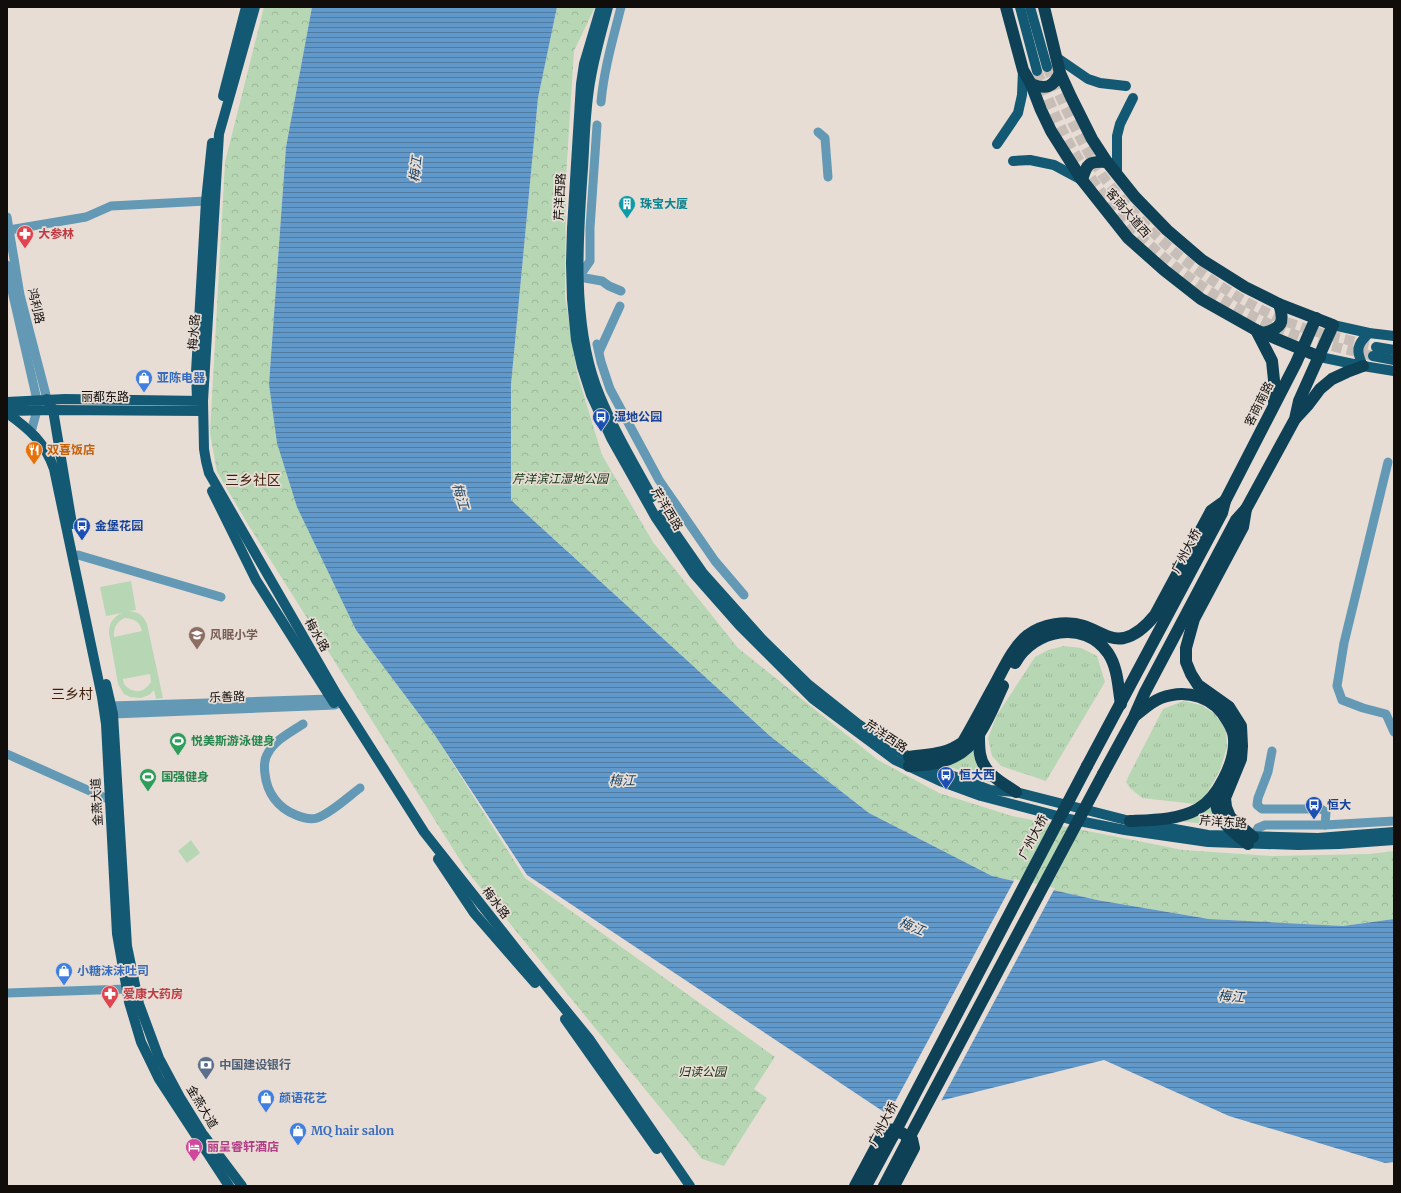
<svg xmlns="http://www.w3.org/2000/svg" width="1401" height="1193" viewBox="0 0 1401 1193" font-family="Merriweather,'Noto Sans SC',serif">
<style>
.grass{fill:url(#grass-tufts)}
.park{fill:url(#park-crowns)}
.pitch{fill:#b7d7b4;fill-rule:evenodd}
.water{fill:url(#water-rules)}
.pier{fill:#e7ddd5}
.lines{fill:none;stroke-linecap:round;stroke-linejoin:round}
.major-tunnel{stroke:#c7beb7;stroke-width:10;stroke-dasharray:10 5;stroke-linecap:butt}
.minor{stroke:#6399b4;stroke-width:9}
.major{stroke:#145974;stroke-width:10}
.highway{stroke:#0f4156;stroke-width:12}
.highway-bridge{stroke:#0f4156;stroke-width:12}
.labels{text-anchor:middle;stroke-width:3.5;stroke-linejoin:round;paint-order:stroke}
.street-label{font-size:12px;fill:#100d0b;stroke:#e7ddd5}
.culture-label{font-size:12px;font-weight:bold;fill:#0d838f;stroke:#e7ddd5;text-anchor:start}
.health-label{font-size:12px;font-weight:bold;fill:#be3a42;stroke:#e7ddd5;text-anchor:start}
.shop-label{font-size:12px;font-weight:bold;fill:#366cbe;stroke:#e7ddd5;text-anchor:start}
.transit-label{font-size:12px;font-weight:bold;fill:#164399;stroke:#e7ddd5;text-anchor:start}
.food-label{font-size:12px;font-weight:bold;fill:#c56008;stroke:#e7ddd5;text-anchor:start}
.park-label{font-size:12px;font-style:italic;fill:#0e320d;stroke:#e7ddd5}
.education-label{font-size:12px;font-weight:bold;fill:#785e54;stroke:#e7ddd5;text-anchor:start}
.leisure-label{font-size:12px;font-weight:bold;fill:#27864d;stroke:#e7ddd5;text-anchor:start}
.service-label{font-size:12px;font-weight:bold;fill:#4e5e75;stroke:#e7ddd5;text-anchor:start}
.hotel-label{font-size:12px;font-weight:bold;fill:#b23c85;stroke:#e7ddd5;text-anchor:start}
.water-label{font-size:13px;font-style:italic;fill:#194365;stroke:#e7ddd5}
.quarter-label{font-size:14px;fill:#401f0a;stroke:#e7ddd5}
</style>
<defs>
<pattern id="grass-tufts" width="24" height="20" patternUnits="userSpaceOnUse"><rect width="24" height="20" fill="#b7d7b4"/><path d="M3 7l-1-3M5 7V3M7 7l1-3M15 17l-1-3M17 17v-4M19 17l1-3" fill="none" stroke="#9cb799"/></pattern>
<pattern id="park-crowns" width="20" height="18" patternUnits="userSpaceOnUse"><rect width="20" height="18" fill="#b7d7b4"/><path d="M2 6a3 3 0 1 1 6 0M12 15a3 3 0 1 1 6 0" fill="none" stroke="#9cb799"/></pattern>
<pattern id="water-rules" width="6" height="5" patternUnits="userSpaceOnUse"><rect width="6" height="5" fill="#6199cb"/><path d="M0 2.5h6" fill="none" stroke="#4f7ba3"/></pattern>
</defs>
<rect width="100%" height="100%" fill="#e7ddd5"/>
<!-- grass -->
<g class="grass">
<polygon points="1064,646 1081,648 1097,656 1105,682 1046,781 1001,766 992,756 988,738 997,715 1035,657 1048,650"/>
<polygon points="1183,701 1201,705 1215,714 1226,729 1227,747 1220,770 1205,797 1195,804 1142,798 1130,788 1126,782 1129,775 1163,709"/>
<polygon points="975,750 980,767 990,783 946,765 959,761"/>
<polygon points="1210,803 1219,825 1176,821"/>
</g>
<!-- park -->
<g class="park">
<polygon points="264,7 312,7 286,147 269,384 356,630 434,734 525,878 775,1057 754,1089 767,1098 724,1166 702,1159 467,871 249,526 217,472 210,433 225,162"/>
<polygon points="557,7 595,7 574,51 566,177 565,296 577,373 602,455 653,542 738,648 878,760 939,793 1012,816 1183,850 1271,856 1369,854 1394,851 1394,919 1343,926 1209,919 1097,900 992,876 869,813 770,736 511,500 511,385 538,98"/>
</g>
<!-- pitch -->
<g class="pitch">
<path d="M131 581 136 610 129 611C139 612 143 615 147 624L163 698 156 699 154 690 149 695 141 698 130 697 124 694 118 684 109 633C109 623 113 617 122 613L106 616 100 587ZM125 618C135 619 140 622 142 631L114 637C113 628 117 621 125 618ZM150 674 151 682C143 694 133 694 124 684L123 679Z"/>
<polygon points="191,840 200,853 187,863 178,851"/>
</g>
<!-- water -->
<polygon class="water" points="312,7 557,7 538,98 511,385 511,500 770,736 869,813 992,876 1097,900 1209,919 1343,926 1394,919 1394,1162 1385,1163 1229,1116 1104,1060 887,1114 527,875 434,734 356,630 297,507 277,443 269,384 286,147"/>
<!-- pier -->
<polygon class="pier" points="1015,879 1055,888 940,1103 888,1115"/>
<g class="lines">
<!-- major-tunnel -->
<g class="major-tunnel">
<path d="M1047 67C1063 103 1080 142 1102 175 1108 183 1115 191 1121 198 1165 251 1222 293 1285 321 1314 333 1346 339 1376 347"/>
<path d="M1037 71C1045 90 1052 109 1061 127 1069 144 1081 164 1092 179 1143 253 1228 314 1314 341 1333 347 1354 351 1373 356"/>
</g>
<!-- minor -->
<g class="minor">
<path d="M601 102C604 69 613 39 621 7"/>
<polyline points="597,125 590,228 590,261 579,277 602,281 609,286 621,291"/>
<polyline points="818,132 825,138 828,177"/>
<polyline points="7,217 20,295 47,399"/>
<polyline points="9,230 86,217 111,206 206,201"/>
<polyline points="7,265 13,295 37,400 37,410 31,432"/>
<polyline points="597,344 601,362 610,389 659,480 715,561 744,595"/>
<polyline points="599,352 620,306"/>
<polyline points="1388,462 1344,643 1337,686 1342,700 1363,708 1386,714 1394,732"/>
<polyline points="78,555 221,597"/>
<polyline points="111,706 331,699 335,696"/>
<polyline points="113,714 335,705 341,702"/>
<path d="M303 724C291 732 275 740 268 753 264 759 264 767 265 774 267 793 278 808 296 815 303 818 310 820 317 818 331 813 348 797 360 788"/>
<polyline points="1272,751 1268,772 1258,798 1257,805 1262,809 1321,809 1326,812 1325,825"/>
<polyline points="7,754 110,800"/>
<polyline points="1253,837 1258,828 1265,825 1325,825 1394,821"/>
<polyline points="7,993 127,989"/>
</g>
<!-- major -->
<g class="major">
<polyline points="255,7 219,134 203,401 204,449 206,461 209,473 337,695 424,832 521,955 590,1040 690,1186"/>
<polyline points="601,7 584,64 581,84 572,228 571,263 572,299 576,340 582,367 591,395 611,438 656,518 694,574 739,625 813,699 895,760 940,781 981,796 1069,819 1125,830 1208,842 1298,845 1339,844 1394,840"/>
<path d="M608 7C602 30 595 54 591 77 585 107 585 138 583 168 578 237 572 320 596 386 610 424 633 462 652 497"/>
<polyline points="1020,7 1037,71"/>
<polyline points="1030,7 1047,67"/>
<polyline points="1056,57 1088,79 1100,83 1126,86"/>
<polyline points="223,96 246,7"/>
<polyline points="997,144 1018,113 1022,95 1023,70"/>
<polyline points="1013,161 1030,160 1054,165 1082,180"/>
<polyline points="1117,174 1117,136 1120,124 1133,98"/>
<polyline points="1333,325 1369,333 1394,336"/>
<polyline points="1376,347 1394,350"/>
<polyline points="1373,356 1394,360"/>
<polyline points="1320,357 1363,366 1394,371"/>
<path d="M1363 366C1356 351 1356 345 1369 333"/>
<polyline points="47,399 53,410 72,524"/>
<polyline points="197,400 196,372 206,201 212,143"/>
<polyline points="7,402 65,399 203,401"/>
<polyline points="7,411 53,410 203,411"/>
<path d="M7 413C29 429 45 442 54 469L102 697 106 724 117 934 129 1002 141 1042 159 1079 229 1186"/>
<polyline points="212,491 256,580 334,703"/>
<polyline points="662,514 703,573 762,639 809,685 858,724 899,751 924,765 990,790 1016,792 1130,821 1208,835 1318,838 1394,832"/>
<polyline points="106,684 113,714 127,946 139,1004 159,1058 181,1099 202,1133 242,1186"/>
<polyline points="438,859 474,913 535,983"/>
<polyline points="565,1019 657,1149"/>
</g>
<!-- highway -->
<g class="highway">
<polyline points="1006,7 1023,70 1031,84 1041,110 1051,131 1082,180 1128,238 1164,270 1201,299 1256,330 1320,357"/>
<polyline points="1044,7 1060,73 1071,97 1092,139 1107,162 1135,197 1167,230 1202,260 1245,287 1279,304 1333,325 1299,401 1295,419 1246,509 1236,520 1145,692 1134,717 1103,774"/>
<path d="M1031 84C1047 90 1053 87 1060 73"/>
<path d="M1082 180C1087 163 1089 161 1107 162"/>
<polyline points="1256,330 1272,361 1275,390 1274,402"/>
<path d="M1263 333C1282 328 1285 323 1279 304"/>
<polyline points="1296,418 1308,405 1320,389 1332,379 1347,372 1363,366"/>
<polyline points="1246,509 1243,527 1194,619 1186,648 1186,662 1191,674 1198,685 1229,707 1241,726 1242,746 1241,759 1225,798 1226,807 1230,817 1253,837"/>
<path d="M1015 663C1034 629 1084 619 1108 653 1118 668 1118 687 1121 704"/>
<path d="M979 735C979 741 979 748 980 754 983 773 1001 782 1016 792"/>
<path d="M909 757C930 754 945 755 963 742 974 723 984 704 994 686 1004 668 1012 648 1028 635 1043 624 1066 620 1084 626 1097 630 1109 641 1124 638 1137 635 1147 625 1155 615L1211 511 1225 501"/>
<path d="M909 766C924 765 940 764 954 757 981 744 991 711 1003 686"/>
<polyline points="1087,766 1222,513 1225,501 1296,363 1316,318"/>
<path d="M1217 791C1217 796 1216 800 1216 804 1218 821 1236 835 1248 844"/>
<path d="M1130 821C1153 820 1178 820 1198 809 1210 802 1217 792 1223 780 1230 767 1235 754 1234 739 1234 733 1231 727 1228 722 1215 697 1187 688 1161 698 1151 702 1144 709 1136 715"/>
<path d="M855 1186 884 1132C894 1125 902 1134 912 1139L914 1148 894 1186"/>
<polyline points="866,1186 893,1136"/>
<polyline points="884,1186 907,1142"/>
</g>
<!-- highway-bridge -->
<g class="highway-bridge">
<polyline points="893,1136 1087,766"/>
<polyline points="907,1142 1103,774"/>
</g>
</g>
<!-- icons -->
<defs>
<symbol id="building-pin" viewBox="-11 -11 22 30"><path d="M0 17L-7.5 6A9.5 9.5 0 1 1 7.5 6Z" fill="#0f9aa8" stroke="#e7ddd5"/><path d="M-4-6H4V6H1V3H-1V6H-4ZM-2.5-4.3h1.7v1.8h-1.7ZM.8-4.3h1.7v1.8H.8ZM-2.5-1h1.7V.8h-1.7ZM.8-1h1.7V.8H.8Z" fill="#fff"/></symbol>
<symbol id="pharmacy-pin" viewBox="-11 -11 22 30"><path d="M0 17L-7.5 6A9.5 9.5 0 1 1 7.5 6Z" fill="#e0444e" stroke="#e7ddd5"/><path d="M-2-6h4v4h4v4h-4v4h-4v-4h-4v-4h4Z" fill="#fff"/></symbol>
<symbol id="shop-pin" viewBox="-11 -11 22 30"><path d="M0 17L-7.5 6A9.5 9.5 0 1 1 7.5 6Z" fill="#3f7fe0" stroke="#e7ddd5"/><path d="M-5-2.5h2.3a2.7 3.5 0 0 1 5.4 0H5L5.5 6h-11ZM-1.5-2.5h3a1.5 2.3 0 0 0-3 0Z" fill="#fff"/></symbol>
<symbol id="bus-pin" viewBox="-11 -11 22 30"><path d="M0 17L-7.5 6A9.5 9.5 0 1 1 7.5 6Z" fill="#1a4fb4" stroke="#e7ddd5"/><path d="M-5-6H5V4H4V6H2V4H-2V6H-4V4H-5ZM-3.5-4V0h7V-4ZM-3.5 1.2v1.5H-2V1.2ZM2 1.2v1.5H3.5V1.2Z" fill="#fff"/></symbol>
<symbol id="restaurant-pin" viewBox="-11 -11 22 30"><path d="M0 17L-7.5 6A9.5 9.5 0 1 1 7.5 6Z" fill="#e8710a" stroke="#e7ddd5"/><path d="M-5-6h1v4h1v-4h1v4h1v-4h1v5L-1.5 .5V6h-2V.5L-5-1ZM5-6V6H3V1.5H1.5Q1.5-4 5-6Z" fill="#fff"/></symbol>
<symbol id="school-pin" viewBox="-11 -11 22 30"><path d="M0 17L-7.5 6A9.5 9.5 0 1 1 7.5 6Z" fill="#8d6e63" stroke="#e7ddd5"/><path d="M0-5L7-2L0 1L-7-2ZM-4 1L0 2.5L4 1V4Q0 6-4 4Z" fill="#fff"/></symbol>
<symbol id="stadium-pin" viewBox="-11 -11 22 30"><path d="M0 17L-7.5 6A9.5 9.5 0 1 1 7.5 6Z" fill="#2e9e5b" stroke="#e7ddd5"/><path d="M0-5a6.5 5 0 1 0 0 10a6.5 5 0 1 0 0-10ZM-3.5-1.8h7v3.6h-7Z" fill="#fff"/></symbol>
<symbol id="bank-pin" viewBox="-11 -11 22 30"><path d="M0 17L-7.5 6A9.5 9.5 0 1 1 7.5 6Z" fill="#5c6f8a" stroke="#e7ddd5"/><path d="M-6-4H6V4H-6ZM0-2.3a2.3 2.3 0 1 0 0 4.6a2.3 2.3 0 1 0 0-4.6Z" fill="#fff"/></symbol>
<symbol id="hotel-pin" viewBox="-11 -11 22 30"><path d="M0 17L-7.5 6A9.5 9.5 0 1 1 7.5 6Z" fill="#d1479c" stroke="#e7ddd5"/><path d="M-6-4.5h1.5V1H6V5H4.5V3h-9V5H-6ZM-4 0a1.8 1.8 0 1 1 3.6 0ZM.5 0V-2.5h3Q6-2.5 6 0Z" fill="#fff"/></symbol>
</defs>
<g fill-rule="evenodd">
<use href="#building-pin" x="617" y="194" width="20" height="27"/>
<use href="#pharmacy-pin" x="15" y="224" width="20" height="27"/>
<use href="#shop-pin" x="134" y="368" width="20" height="27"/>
<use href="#bus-pin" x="591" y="407" width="20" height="27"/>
<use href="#restaurant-pin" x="24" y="440" width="20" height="27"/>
<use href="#bus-pin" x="72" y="516" width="20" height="27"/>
<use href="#school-pin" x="187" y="625" width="20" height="27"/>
<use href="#stadium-pin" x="168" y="731" width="20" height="27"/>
<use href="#bus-pin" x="936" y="765" width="20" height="27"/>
<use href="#stadium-pin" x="138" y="767" width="20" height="27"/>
<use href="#bus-pin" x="1304" y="795" width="20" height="27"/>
<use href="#shop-pin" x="54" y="961" width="20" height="27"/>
<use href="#pharmacy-pin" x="100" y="984" width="20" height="27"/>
<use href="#bank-pin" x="196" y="1055" width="20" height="27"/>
<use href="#shop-pin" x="256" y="1088" width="20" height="27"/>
<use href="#shop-pin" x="288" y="1121" width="20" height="27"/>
<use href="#hotel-pin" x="184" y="1137" width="20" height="27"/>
</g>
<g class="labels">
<!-- street labels -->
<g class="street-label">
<text transform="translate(560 197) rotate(-87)" y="4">芹洋西路</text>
<text transform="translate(1128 213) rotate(49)" y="4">客商大道西</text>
<text transform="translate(36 306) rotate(77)" y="4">鸿利路</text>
<text transform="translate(194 332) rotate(-86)" y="4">梅水路</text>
<text x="105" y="401">丽都东路</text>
<text transform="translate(1259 404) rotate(-63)" y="4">客商南路</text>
<text transform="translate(667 509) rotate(59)" y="4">芹洋西路</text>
<text transform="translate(1186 551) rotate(-62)" y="4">广州大桥</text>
<text transform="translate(317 635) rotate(60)" y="4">梅水路</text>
<text transform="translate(227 697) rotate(-2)" y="4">乐善路</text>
<text transform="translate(886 736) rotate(34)" y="4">芹洋西路</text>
<text transform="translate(97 802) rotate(-93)" y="4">金燕大道</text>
<text transform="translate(1223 822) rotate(4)" y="4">芹洋东路</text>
<text transform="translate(1033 837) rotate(-62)" y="4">广州大桥</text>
<text transform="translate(496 903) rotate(52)" y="4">梅水路</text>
<text transform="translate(202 1107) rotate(59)" y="4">金燕大道</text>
<text transform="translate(883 1124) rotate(-62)" y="4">广州大桥</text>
</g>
<!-- culture labels -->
<g class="culture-label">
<text x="640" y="208">珠宝大厦</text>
</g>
<!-- health labels -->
<g class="health-label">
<text x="38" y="238">大参林</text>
<text x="123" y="998">爱康大药房</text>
</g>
<!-- shop labels -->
<g class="shop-label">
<text x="157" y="382">亚陈电器</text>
<text x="77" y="975">小糖沫沫吐司</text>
<text x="279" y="1102">颜语花艺</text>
<text x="311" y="1135">MQ hair salon</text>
</g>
<!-- transit labels -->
<g class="transit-label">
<text x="614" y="421">湿地公园</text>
<text x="95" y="530">金堡花园</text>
<text x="959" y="779">恒大西</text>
<text x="1327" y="809">恒大</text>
</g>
<!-- food labels -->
<g class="food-label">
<text x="47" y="454">双喜饭店</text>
</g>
<!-- park labels -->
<g class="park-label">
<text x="560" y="483">芹洋滨江湿地公园</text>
<text x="702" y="1076">归读公园</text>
</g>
<!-- education labels -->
<g class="education-label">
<text x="210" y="639">风眠小学</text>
</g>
<!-- leisure labels -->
<g class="leisure-label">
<text x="191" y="745">悦美斯游泳健身</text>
<text x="161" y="781">国强健身</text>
</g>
<!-- service labels -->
<g class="service-label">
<text x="219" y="1069">中国建设银行</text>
</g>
<!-- hotel labels -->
<g class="hotel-label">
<text x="207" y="1151">丽呈睿轩酒店</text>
</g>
<!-- water labels -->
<g class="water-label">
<text transform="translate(415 169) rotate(-84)" y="5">梅江</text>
<text transform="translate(461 496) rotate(73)" y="5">梅江</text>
<text x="622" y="785">梅江</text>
<text transform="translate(912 926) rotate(22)" y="5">梅江</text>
<text transform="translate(1231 996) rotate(4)" y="5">梅江</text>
</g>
<!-- quarter labels -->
<g class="quarter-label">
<text x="253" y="485">三乡社区</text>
<text x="72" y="699">三乡村</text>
</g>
</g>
<!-- border -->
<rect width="1401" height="1193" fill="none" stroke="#100d0b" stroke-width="16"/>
</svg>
